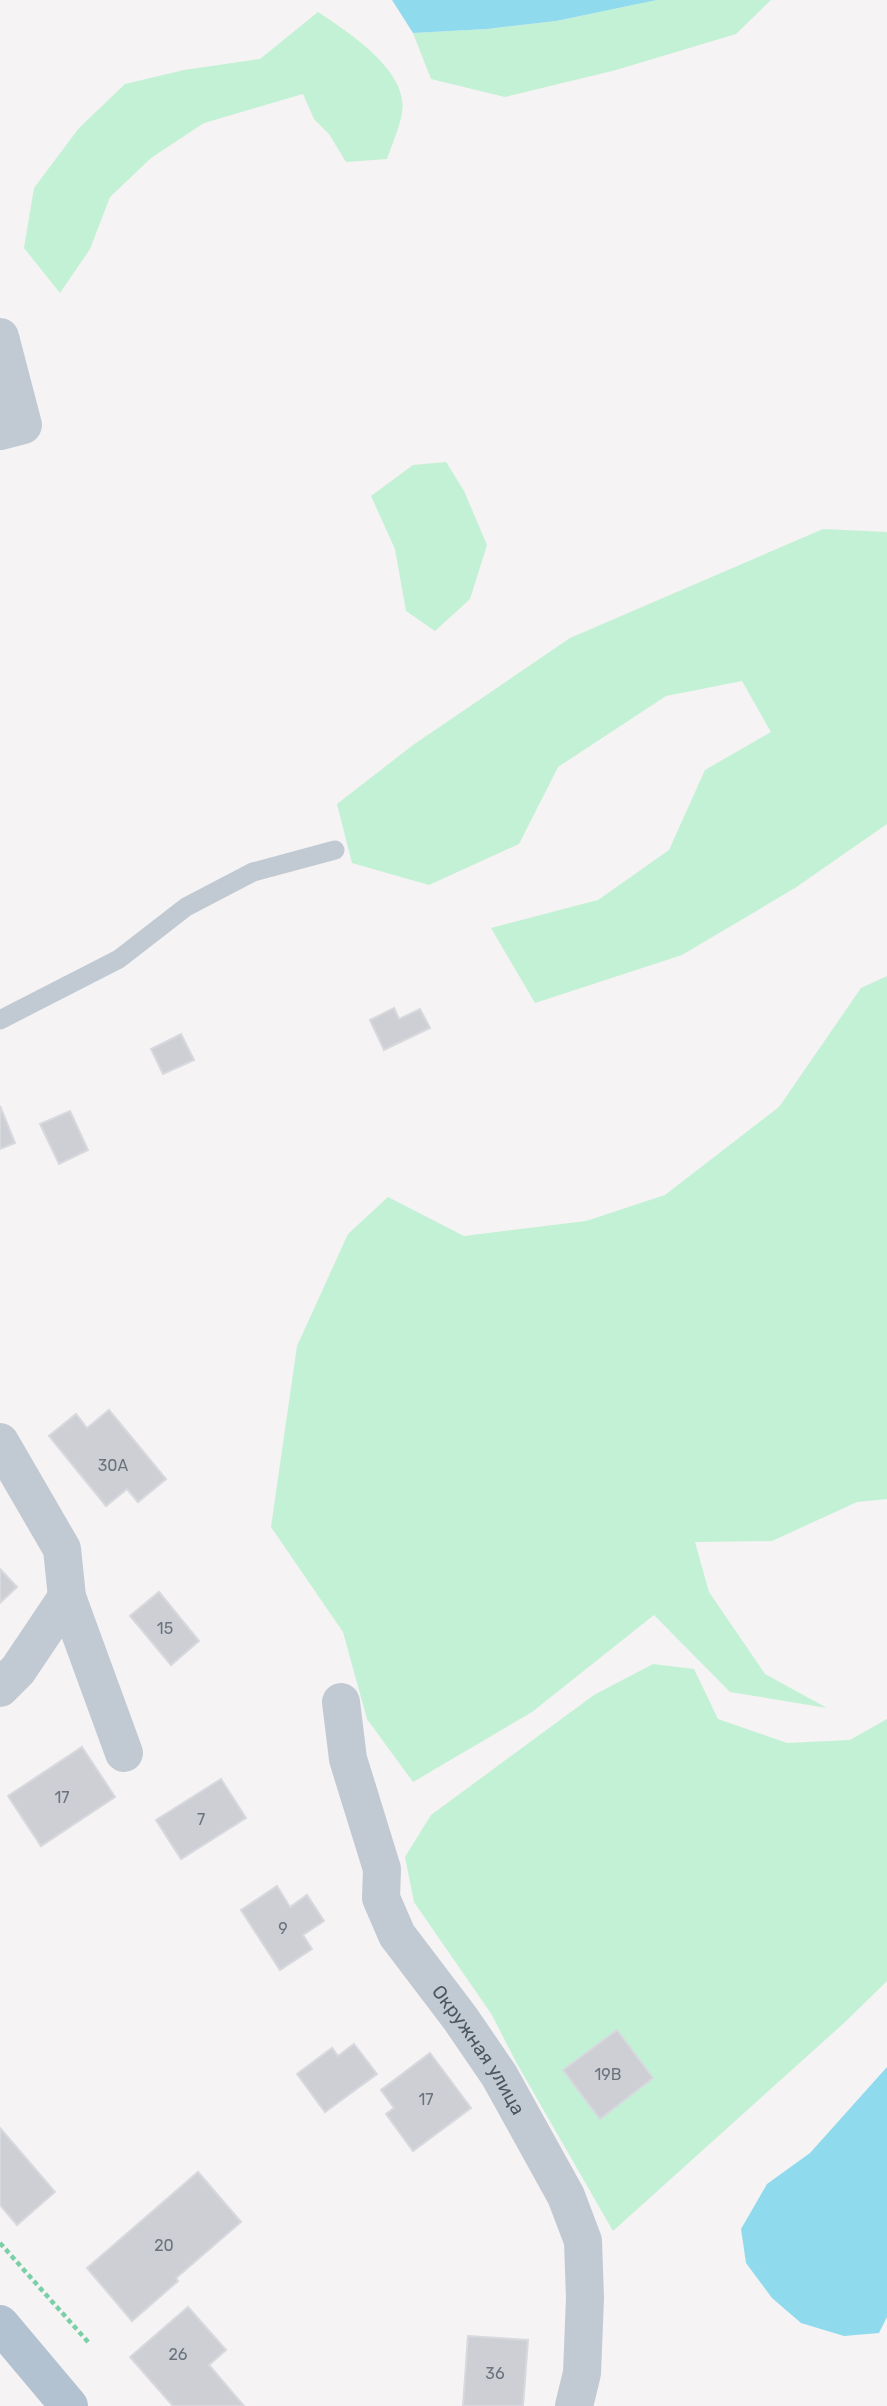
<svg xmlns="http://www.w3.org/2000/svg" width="887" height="2406" viewBox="0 0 887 2406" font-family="Rubik,sans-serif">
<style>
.green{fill:#c3f1d5}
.water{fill:#90daee}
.building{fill:#cdcfd5;stroke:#d7d9de;stroke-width:2}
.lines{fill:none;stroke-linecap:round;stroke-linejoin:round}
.path{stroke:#7ad0a6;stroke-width:4.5;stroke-dasharray:5 3.5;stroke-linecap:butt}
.service{stroke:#c1cad2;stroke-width:19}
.minor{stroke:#c1cad2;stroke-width:38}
.primary{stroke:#b3c2d1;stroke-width:38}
.labels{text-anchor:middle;stroke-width:5;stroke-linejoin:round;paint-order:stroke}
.number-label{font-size:16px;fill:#6b747e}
.street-label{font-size:19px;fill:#4a5661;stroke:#fff}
</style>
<rect width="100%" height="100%" fill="#f5f3f3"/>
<!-- green -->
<g class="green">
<polygon points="657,0 771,0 736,34 616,70 505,97 431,79 413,33 487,29 556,21"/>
<path d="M318 12C348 32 409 71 402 112 400 127 392 144 387 159L346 162 329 134 314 119 303 94 204 123 151 158 110 197 90 249 60 293 24 248 34 188 79 128 125 84 184 70 260 59Z"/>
<polygon points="446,462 464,491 487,545 470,599 435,631 406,611 395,549 371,496 413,465"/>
<polygon points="823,529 887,532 887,824 795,888 682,955 535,1003 491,928 598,900 669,850 705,770 771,732 742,681 666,696 558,767 519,844 429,885 352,863 337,804 413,745 570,638"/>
<polygon points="887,976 887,1499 857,1502 772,1541 695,1542 709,1592 765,1674 827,1708 730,1692 654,1615 532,1712 413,1782 367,1719 343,1632 271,1527 297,1346 348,1234 388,1197 464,1236 586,1221 665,1195 779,1107 861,988"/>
<polygon points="653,1664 694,1669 718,1719 787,1743 850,1740 887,1719 887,1981 844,2023 613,2231 516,2062 492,2015 414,1902 405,1857 431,1815 594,1695"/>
</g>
<!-- water -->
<g class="water">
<polygon points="392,0 657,0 556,21 487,29 413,33"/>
<polygon points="887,2067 887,2317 879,2333 844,2336 801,2323 772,2298 746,2263 741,2229 767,2184 810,2153"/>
</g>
<!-- building -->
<g class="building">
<polygon points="394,1008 399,1019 420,1009 430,1028 384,1050 370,1020"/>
<polygon points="181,1034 194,1060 163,1074 151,1049"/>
<polygon points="0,1106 15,1143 0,1149"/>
<polygon points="70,1111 88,1150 59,1164 40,1124"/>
<polygon points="109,1410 166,1479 138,1502 127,1489 106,1506 49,1436 76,1414 87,1428"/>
<polygon points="0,1569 17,1587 0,1603"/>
<polygon points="159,1592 199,1641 171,1665 130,1616"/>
<polygon points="82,1747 115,1797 41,1846 8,1796"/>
<polygon points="221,1779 246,1818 181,1859 156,1820"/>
<polygon points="277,1886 290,1907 307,1895 324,1921 303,1935 312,1949 280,1970 241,1910"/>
<polygon points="617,2030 653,2078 600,2119 563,2070"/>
<polygon points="354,2044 377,2074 325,2112 297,2074 332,2048 338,2056"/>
<polygon points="430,2053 471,2108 413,2151 386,2114 394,2108 381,2090"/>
<polygon points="0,2128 55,2192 17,2225 0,2205"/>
<polygon points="198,2172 241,2222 176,2278 178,2281 132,2321 87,2268"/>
<polygon points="188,2307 226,2350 209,2365 244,2406 173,2406 130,2357"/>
<polygon points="468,2336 528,2340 523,2406 463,2406"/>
</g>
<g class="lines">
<!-- path -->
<polyline class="path" points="0,2243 89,2343"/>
<!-- service -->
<polyline class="service" points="0,1020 119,959 186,907 253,872 335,850"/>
<!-- minor -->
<g class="minor">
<polyline points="0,337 23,425 0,431"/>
<polyline points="0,1442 62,1549 67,1597 124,1753"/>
<polyline points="0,1688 18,1670 67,1597"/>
<path id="s1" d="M341 1702 348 1759 382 1869 381 1898 397 1935 460 2018 499 2075 566 2196 583 2241 585 2298 582 2373 574 2406"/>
</g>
<!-- primary -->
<polyline class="primary" points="0,2324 69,2406"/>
</g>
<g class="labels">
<!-- number labels -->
<g class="number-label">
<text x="113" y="1471">30А</text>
<text x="165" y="1634">15</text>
<text x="62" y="1803">17</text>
<text x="201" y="1825">7</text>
<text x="283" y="1934">9</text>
<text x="608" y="2080">19В</text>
<text x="426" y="2105">17</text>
<text x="164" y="2251">20</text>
<text x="178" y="2360">26</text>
<text x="495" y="2379">36</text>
</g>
<!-- street labels -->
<g class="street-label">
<text dy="7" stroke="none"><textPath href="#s1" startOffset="383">Окружная улица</textPath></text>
</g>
</g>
</svg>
